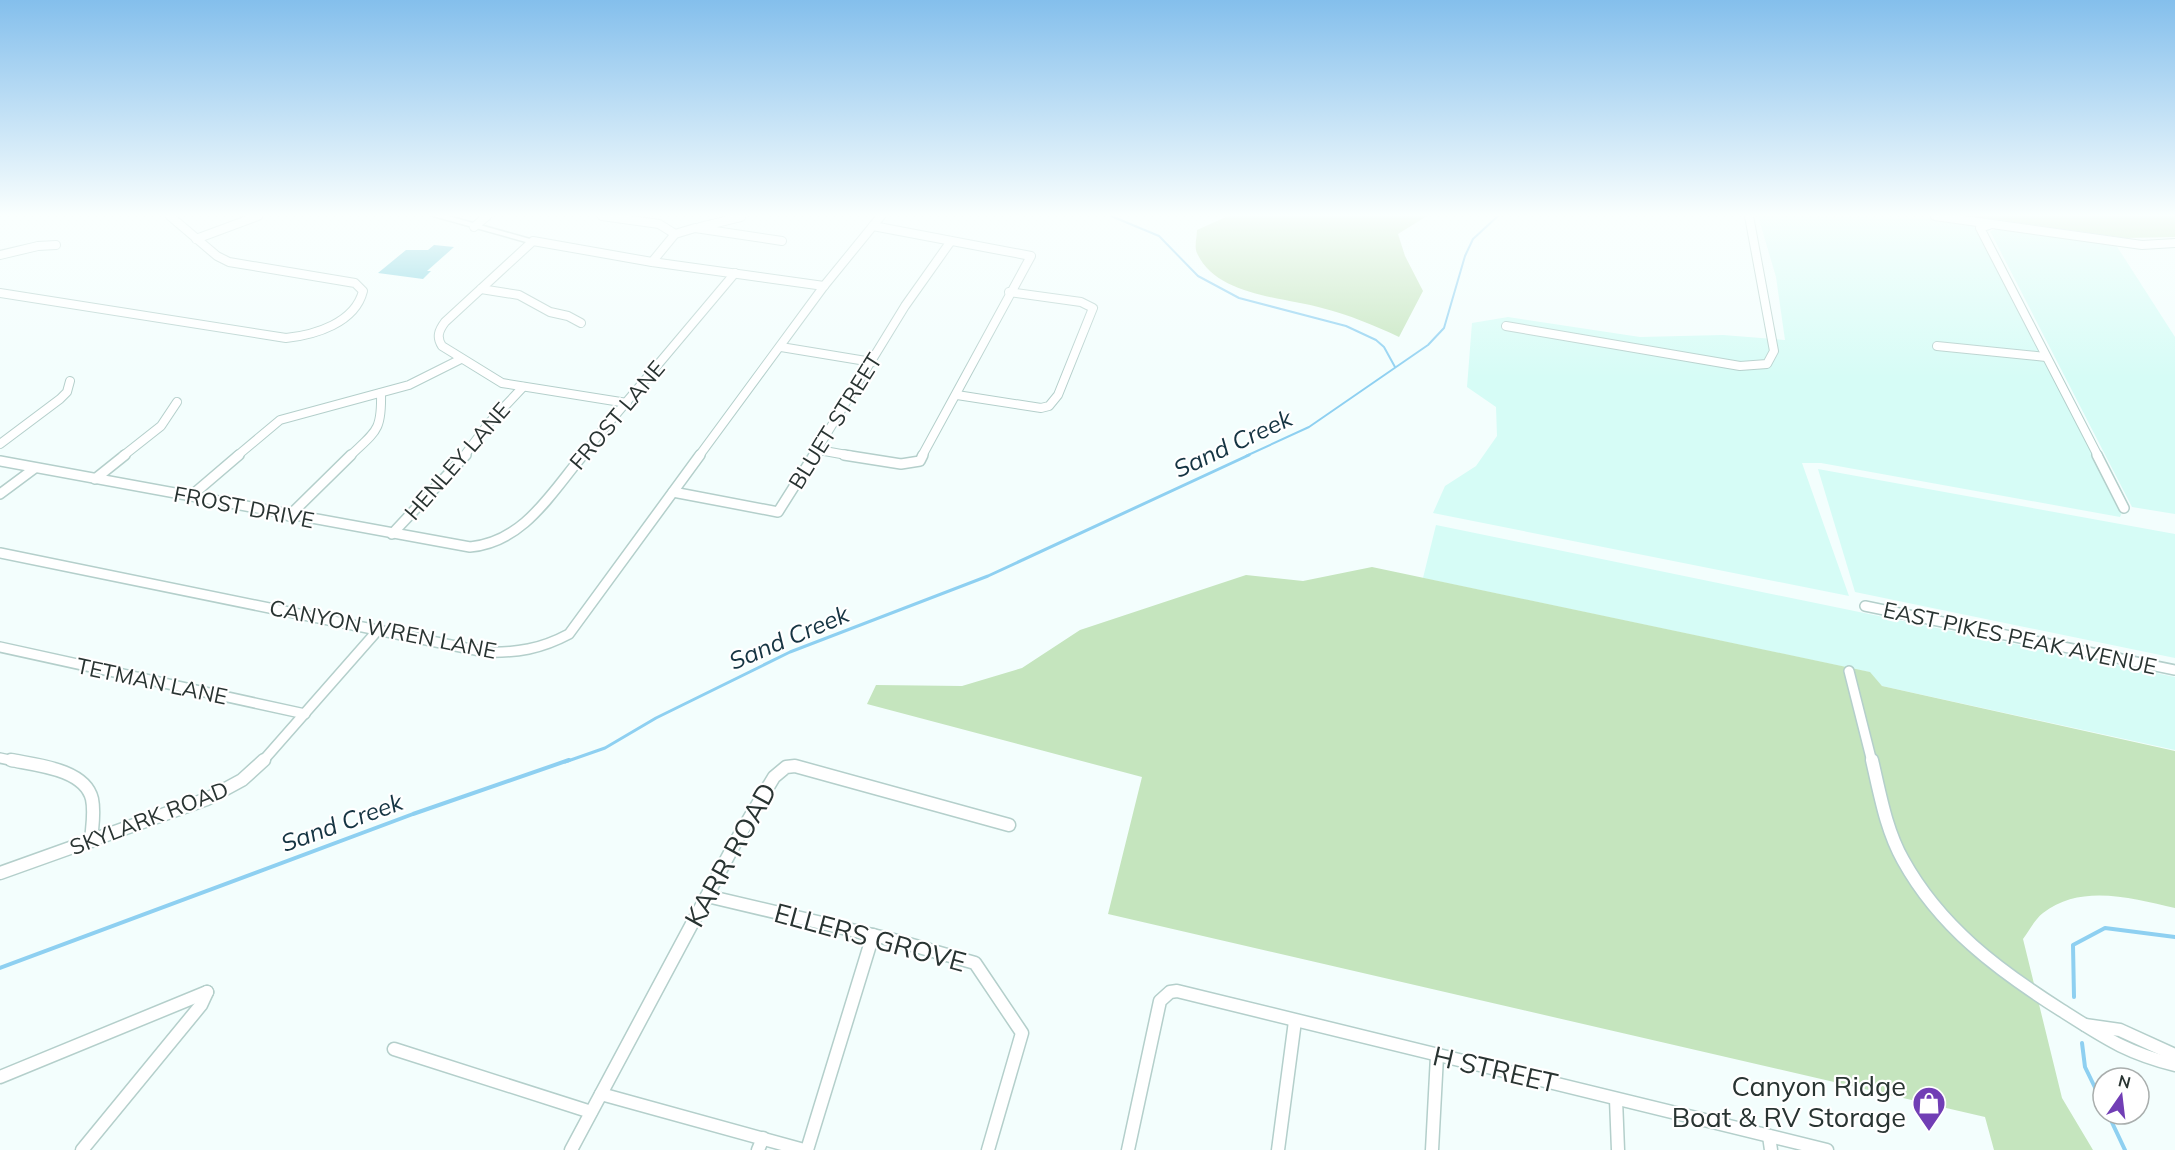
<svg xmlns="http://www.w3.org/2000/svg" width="2175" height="1150" viewBox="0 0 2175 1150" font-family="Mulish,sans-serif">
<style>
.built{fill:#d6fcf6}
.green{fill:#c5e5be}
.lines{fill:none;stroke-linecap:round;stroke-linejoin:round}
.stream-far2{stroke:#8ed0f1;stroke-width:2}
.stream-far1{stroke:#8ed0f1;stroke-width:3}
.stream{stroke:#8ed0f1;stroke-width:4}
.building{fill:#81d3df}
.minor-far2-casing{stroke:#b4cfcb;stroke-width:10}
.minor-far1-casing{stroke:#b4cfcb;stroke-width:12}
.minor-casing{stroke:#b4cfcb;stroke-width:15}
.tertiary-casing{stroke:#b4cfcb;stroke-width:3}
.minor-far2{stroke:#fff;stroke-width:8}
.minor-far1{stroke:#fff;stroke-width:9}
.minor{stroke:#fff;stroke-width:12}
.tertiary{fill:#fff;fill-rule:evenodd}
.labels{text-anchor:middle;stroke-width:4.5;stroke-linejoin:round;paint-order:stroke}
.street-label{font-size:22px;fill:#293432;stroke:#fff}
.water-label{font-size:24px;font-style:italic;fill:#153442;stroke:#fff}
.near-street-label{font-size:27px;fill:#293432;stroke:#fff}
.near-poi-label{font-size:27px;fill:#293432;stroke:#fff;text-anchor:end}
</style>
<rect width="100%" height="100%" fill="#f3fefd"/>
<!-- built -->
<g class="built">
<polygon points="1758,216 1969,218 2124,508 2120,517 1821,463 1802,463 1849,596 1433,513 1445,486 1476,466 1497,436 1496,407 1467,387 1472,323 1508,317 1640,337 1723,335 1785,340 1776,277"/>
<polygon points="2001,228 2116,245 2175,337 2175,514 2132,507 1990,231"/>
<polygon points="1818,469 2175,534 2175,658 1855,592"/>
<polygon points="1436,525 2175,677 2175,750 1882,686 1869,672 1423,578"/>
</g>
<!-- green -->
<g class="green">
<path d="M1228 216H1427L1398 234 1405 256 1423 291 1399 337C1374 325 1349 315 1322 308 1283 297 1216 296 1197 253 1194 247 1197 237 1197 230Z"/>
<polygon points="1969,216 2175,216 2175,237 2126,238"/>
<path d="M1372 567 1870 672 1882 686 2175 751V908C2133 899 2082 883 2043 913 2035 919 2029 931 2023 939L2062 1098 2093 1150H1994L1985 1117 1108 914 1142 777 867 704 876 685 962 686 1022 668 1080 630 1246 575 1303 581Z"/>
</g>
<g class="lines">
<!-- stream-far2 -->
<g class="stream-far2">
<polyline points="1111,216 1159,236 1198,276 1239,298 1346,326 1376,340 1384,347 1395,367"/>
<polyline points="1246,456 1309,427 1428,345 1444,328 1465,256 1473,239 1498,216"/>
</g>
<!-- stream-far1 -->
<polyline class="stream-far1" points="565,762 605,748 656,718 790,652 988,576 1249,455"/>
<!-- stream -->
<g class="stream">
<polyline points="0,968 413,814 569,760"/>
<polyline points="2074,997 2073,945 2105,928 2175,937"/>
<polyline points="2082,1043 2085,1067 2103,1104"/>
<polyline points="2108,1114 2125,1150"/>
</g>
</g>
<!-- building -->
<polygon class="building" points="434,245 454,247 427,271 431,271 423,279 378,273 406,250 428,250"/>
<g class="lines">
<defs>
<g id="minor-far2">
<polyline points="602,216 659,224 675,234 695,228 782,241"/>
<polyline points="1935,216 2142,245 2175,243"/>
<polyline points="1989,225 1980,228 2098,456"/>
<polyline points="873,226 1031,256 922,456"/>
<polyline points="474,227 487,216"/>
<polyline points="700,227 741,217"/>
<polyline points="196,239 258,216"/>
<polyline points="0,255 38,246 56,245"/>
<polyline points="652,262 675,234"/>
<polyline points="481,289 519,295 550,312 568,316 581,323"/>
<path d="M0 293 286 338C315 335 355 323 363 291L355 283 229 262 217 256 170 216"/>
<polyline points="1506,326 1740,366 1767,364 1774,351 1749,216"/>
<polyline points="1937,346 2046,357"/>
<polyline points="781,347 872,362"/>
<polyline points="957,395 1041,408 1049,406 1058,395 1093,308 1081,302 1009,292"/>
<path d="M627 403 502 383 442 346C436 337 439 330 445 322L533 241 652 262 824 286"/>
<polyline points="0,444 60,399 67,392 70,381"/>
<polyline points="819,450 852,456"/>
<polyline points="123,456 161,426 177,402"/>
<polyline points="237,456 280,420 409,385 461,359"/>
<path d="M350 456C376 431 382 431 381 393"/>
<polyline points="464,456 489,423 523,387"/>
<polyline points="581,456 735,273"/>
<polyline points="699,456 824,286 881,216"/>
<polyline points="813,456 905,306 951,241"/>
</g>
<g id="minor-far1">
<polyline points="844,455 901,464 920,461 923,455"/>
<polyline points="2097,455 2124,508"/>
<path d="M0 461 470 547C524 542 551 493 583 455"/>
<polyline points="95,479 125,455"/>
<polyline points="673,492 778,512 814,455"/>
<polyline points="0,494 35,468"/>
<polyline points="191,496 239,455"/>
<polyline points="289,516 351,455"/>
<polyline points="392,534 466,455"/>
<path d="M0 553 485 652C517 653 541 649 569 634L700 455"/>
<polyline points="1865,606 2175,670"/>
<polyline points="0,647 305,714"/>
<polyline points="1849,671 1872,762"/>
<polyline points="0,758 19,762"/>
<polyline points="262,762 378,630"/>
</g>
<g id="minor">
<path d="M11 760C36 765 85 769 92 799 95 813 92 827 91 841"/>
<path d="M1872 760C1880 794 1886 830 1903 860 1940 927 1998 970 2061 1010 2104 1037 2124 1052 2175 1065"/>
<polyline points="0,873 207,799 242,780 264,760"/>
<polyline points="707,896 898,941 975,963 1022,1033 988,1150"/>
<polyline points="2085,1025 2120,1030 2175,1055"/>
<polyline points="394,1049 591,1112"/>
<polyline points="0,1077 207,992"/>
<polyline points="601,1094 804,1150"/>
<polyline points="1616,1099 1618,1150"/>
<polyline points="1769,1136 1771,1150"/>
<polyline points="82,1150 201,1005 207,992"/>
<polyline points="571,1150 740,834 774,777 786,767 795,766 1009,825"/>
<polyline points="758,1150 763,1138"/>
<polyline points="807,1150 873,935"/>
<polyline points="1128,1150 1160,1001 1170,992 1177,991 1827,1150"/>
<polyline points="1278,1150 1295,1021"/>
<polyline points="1432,1150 1437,1056"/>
</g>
<polygon id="tertiary" points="433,216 448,216 537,241 533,244"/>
</defs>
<!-- minor-far2 casing -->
<use href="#minor-far2" class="minor-far2-casing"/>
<!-- minor-far1 casing -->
<use href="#minor-far1" class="minor-far1-casing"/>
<!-- minor casing -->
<use href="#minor" class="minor-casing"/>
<!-- tertiary casing -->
<use href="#tertiary" class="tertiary-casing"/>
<!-- minor-far2 -->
<use href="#minor-far2" class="minor-far2"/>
<!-- minor-far1 -->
<use href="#minor-far1" class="minor-far1"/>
<!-- minor -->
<use href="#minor" class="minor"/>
<!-- tertiary -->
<use href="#tertiary" class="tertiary"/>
</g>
<!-- sky -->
<linearGradient id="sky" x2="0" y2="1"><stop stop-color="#84bfec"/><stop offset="0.57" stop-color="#fafffe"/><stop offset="1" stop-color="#fafffe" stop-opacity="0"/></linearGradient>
<rect width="2175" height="377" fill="url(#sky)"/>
<!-- icons -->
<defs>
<symbol id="shop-pin" viewBox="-11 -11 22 30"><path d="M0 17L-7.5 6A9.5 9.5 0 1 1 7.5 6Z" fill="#713eb5" stroke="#fff"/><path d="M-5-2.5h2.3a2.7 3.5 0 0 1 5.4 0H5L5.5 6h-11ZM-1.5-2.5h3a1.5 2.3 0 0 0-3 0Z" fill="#fff"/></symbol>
</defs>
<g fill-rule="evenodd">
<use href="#shop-pin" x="1910" y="1084" width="38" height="52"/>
</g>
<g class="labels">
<!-- street labels -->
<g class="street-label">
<text transform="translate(617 415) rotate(-50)" y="8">FROST LANE</text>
<text transform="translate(835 421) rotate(-58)" y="8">BLUET STREET</text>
<text transform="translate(457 461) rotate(-49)" y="8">HENLEY LANE</text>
<text transform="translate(244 507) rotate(11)" y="8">FROST DRIVE</text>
<text transform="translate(383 629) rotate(11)" y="8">CANYON WREN LANE</text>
<text transform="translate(2020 638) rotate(12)" y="8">EAST PIKES PEAK AVENUE</text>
<text transform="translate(152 681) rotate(12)" y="8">TETMAN LANE</text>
<text transform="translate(149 818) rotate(-21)" y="8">SKYLARK ROAD</text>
</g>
<!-- water labels -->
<g class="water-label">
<text transform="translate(1233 444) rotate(-25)" y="8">Sand Creek</text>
<text transform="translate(789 638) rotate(-23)" y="8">Sand Creek</text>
<text transform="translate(342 823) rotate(-20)" y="8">Sand Creek</text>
</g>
<!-- near-street labels -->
<g class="near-street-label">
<text transform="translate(731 855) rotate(-61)" y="9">KARR ROAD</text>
<text transform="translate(870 938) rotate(15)" y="9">ELLERS GROVE</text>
<text transform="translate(1495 1070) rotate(13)" y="9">H STREET</text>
</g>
<!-- near-poi labels -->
<g class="near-poi-label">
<text x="1906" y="1096">Canyon Ridge<tspan x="1906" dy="31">Boat &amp; RV Storage</tspan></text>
</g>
</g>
<!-- north arrow -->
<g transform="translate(2121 1096) rotate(14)"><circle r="28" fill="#ffffff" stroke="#a9aead" stroke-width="1.5"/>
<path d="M0-4.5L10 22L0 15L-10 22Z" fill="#713eb5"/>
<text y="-9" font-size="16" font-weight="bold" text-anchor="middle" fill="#293432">N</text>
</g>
</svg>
